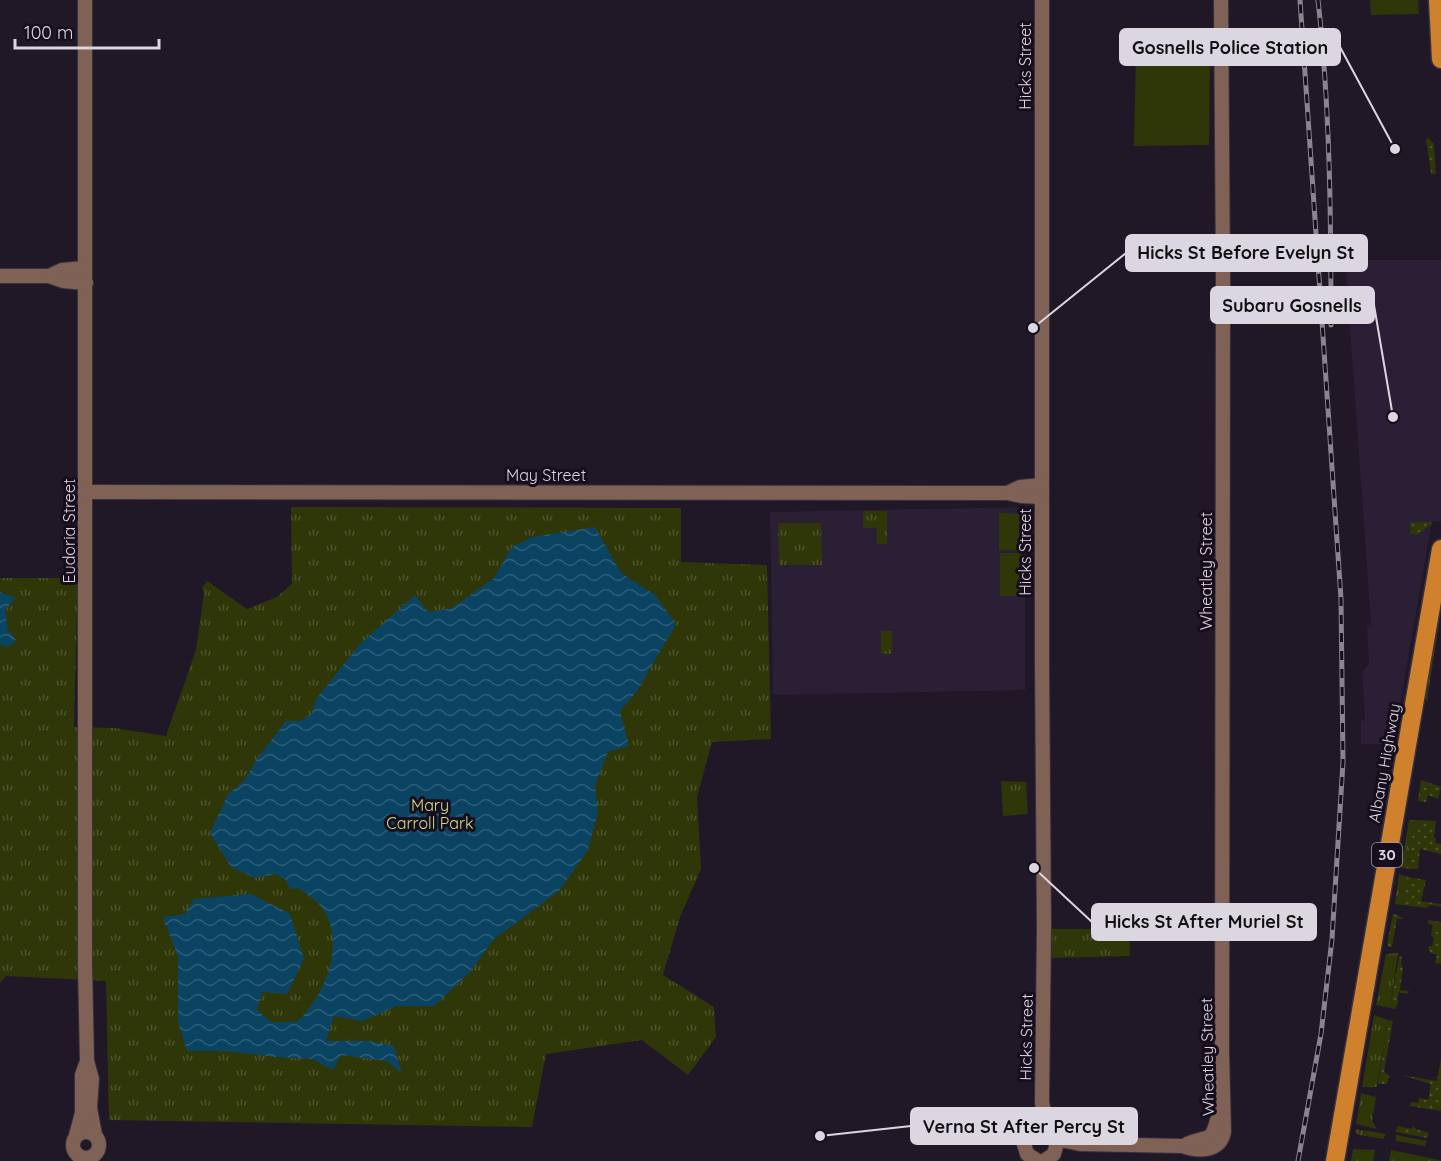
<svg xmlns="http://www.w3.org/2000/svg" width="1441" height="1161" viewBox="0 0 1441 1161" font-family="Quicksand,sans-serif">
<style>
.built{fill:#2a1f34}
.grass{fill:url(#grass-tufts)}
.garden{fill:url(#garden-dots)}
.pitch{fill:#2f3708}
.water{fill:url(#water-waves)}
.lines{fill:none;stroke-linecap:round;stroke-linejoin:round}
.secondary-casing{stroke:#37323e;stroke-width:16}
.highway-casing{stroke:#37323e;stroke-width:21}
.secondary{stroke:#7f6155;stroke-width:14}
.highway{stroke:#cf812e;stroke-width:18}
.rail-casing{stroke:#8b8390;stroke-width:5}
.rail{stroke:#170e1d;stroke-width:3;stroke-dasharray:9;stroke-linecap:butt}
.labels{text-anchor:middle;stroke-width:6;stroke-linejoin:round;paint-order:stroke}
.shield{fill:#170e1d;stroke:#a19aa6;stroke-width:1.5}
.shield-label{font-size:15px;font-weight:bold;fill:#dcd6e1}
.street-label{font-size:16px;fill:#dcd6e1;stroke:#170e1d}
.park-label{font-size:16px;fill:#ccdd8c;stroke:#170e1d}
.leader{fill:none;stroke:#dcd6e1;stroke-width:2}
.callout-dot{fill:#dcd6e1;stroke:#170e1d;stroke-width:2}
.callout{fill:#dcd6e1;stroke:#dcd6e1;stroke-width:2}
.callout-label{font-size:18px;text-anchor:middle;font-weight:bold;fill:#111}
</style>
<defs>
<pattern id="grass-tufts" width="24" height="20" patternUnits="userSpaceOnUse" patternTransform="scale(1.5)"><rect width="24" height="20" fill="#2f3708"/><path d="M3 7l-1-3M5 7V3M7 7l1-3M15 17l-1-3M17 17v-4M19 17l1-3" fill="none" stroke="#4d532c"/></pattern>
<pattern id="garden-dots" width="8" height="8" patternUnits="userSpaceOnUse" patternTransform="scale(1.5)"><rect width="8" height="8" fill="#2f3708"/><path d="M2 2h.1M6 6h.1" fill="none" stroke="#4d532c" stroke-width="1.8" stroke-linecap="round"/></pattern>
<pattern id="water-waves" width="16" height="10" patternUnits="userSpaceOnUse" patternTransform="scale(1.5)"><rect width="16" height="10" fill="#0a4462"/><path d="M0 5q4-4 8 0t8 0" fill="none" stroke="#2d5e78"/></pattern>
</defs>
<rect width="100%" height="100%" fill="#201727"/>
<!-- built -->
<g class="built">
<polygon points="1358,260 1441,260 1441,522 1432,521 1393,744 1361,744 1361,721 1365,720 1362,672 1369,664 1367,627 1371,623 1346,271"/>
<polygon points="1025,507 1025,690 773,695 770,512"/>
</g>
<!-- grass -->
<g class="grass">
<polygon points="291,507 681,508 681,562 767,565 771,739 712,742 697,797 701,869 680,917 663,975 714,1007 716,1037 688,1075 642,1040 546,1054 532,1127 109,1120 106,981 6,976 0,983 0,578 78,578 74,727 114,728 166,736 196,650 204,593 202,588 207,581 247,609 277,597 292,584"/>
<polygon points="863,511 887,511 887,544 877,544 877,528 863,528"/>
<polygon points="778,523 821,523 822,565 779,565"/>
<polygon points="1441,611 1428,694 1428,704 1425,694"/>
<rect x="881" y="631" width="11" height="23"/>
<polygon points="1001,781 1026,782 1028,814 1003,816"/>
<polygon points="1409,820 1415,820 1407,869 1401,867"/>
<polygon points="1399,874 1408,877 1402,905 1395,904"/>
<polygon points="1049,929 1129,929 1130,956 1049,958"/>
<polygon points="1398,953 1390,1008 1376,1005 1386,954"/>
<polygon points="1374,1015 1388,1020 1377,1087 1362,1087"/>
<polygon points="1361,1093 1376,1097 1372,1121 1377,1129 1356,1124"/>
<polygon points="1356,1129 1386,1134 1383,1139 1359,1135 1355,1132"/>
<polygon points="1396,1135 1427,1141 1425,1146 1396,1141"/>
<polygon points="1353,1149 1375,1150 1373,1161 1351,1161"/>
<polygon points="1391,1150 1439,1160 1440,1161 1389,1161"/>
</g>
<!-- garden -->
<g class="garden">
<polygon points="1428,138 1434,144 1436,174 1431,174 1426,139"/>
<polygon points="1410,522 1432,522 1432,524 1417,535 1410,534"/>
<polygon points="1421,780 1441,787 1438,799 1428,795 1426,802 1418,801"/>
<polygon points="1415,820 1436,821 1434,837 1436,838 1435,843 1441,844 1441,854 1420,849 1418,869 1407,869"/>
<polygon points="1408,877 1426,880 1421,901 1441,904 1441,907 1431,905 1426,908 1402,905"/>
<polygon points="1393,914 1398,915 1403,919 1397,919 1392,947 1389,947 1387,944"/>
<polygon points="1428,920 1441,922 1441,964 1435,963 1437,955 1431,953 1428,949 1429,946 1432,946 1434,939 1431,935 1433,925 1428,924"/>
<polygon points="1399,956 1402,957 1401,964 1403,968 1400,990 1409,991 1408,994 1399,992 1397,1000 1399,1001 1395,1009 1390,1008"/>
<polygon points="1388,1020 1393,1021 1384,1071 1389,1076 1387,1084 1378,1084"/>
<polygon points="1441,1059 1441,1111 1410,1106 1411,1102 1418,1103 1419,1098 1428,1100 1431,1084 1401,1075 1437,1081"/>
<polygon points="1397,1126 1412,1129 1413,1126 1416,1129 1429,1133 1428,1137 1427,1138 1396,1132"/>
</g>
<!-- pitch -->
<g class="pitch">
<polygon points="1370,0 1418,0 1419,14 1371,15"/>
<polygon points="1136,53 1210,54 1209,145 1134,146"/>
<polygon points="999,513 1019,514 1019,550 999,550"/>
<rect x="1000" y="553" width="21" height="43"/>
</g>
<!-- water -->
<g class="water">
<path d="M595 527 621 573 655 595 676 624 637 691 620 711 629 746 608 752 595 785 598 812 588 850 559 891 494 939 470 972 434 1006H397L363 1021 334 1016 326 1041H369L394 1046 402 1074 387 1061 341 1055 333 1070 312 1059 275 1057 228 1051H187L178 1022V957L163 917 185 914 194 899 251 894 290 914 304 959 287 994 262 992 257 1010 271 1022H297C325 996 346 944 323 909 317 900 306 894 298 888L290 889 286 880 275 874 255 878 231 867 210 833 228 794 245 780 256 760 286 721H300L312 713 316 699 360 644 415 595 428 612 452 608 494 578 512 547 533 537Z"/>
<polygon points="0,592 16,598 5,610 8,630 16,640 9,647 0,645"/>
</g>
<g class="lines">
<defs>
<g id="secondary">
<polyline points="85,0 85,966 87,1061 92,1079 90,1108 95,1135"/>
<polyline points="1042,0 1042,662 1044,927 1042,1103 1049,1131"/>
<polyline points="0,276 49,276 63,281 86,283"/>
<polyline points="49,276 62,270 85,268"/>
<polyline points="85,492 1007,493 1021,496 1042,497"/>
<polyline points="1007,493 1020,487 1042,485"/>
<circle cx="86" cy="1145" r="13"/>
<polyline points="76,1135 82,1113 82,1075 87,1061"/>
<path d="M1056 1139 1080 1144 1182 1146C1199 1152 1220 1152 1224 1132L1222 1052 1223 277 1221 0"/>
<path d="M1187 1144C1213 1133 1210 1145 1219 1114"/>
<polyline points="1038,1161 1027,1154 1024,1144 1031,1132 1040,1129 1052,1133 1057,1143 1054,1154 1044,1161"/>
</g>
<g id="highway">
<polyline points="1438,0 1441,59"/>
<polyline points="1335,1161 1441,549"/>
</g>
</defs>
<!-- secondary casing -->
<use href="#secondary" class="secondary-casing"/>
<!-- highway casing -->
<use href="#highway" class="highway-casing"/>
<!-- secondary -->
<use href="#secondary" class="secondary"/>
<!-- highway -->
<use href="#highway" class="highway"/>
<defs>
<g id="rail">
<path d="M1318 0C1330 108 1331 216 1331 325"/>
<polyline points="1298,1161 1321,1034 1332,939 1343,762 1341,599 1300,0"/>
</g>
</defs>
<!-- rail casing -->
<use href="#rail" class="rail-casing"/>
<!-- rail -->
<use href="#rail" class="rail"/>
</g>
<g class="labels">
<!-- shield labels -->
<rect class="shield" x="1372" y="843" width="30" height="24" rx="4.5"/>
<g class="shield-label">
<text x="1387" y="860">30</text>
</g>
<!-- street labels -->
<g class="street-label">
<text transform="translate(1025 66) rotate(-90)" y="6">Hicks Street</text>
<text x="546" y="481">May Street</text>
<text transform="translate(69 531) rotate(-90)" y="6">Eudoria Street</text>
<text transform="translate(1025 552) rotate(-90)" y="6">Hicks Street</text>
<text transform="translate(1206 571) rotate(-90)" y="6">Wheatley Street</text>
<text transform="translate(1384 763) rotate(-80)" y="6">Albany Highway</text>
<text transform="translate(1026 1037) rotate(-89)" y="6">Hicks Street</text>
<text transform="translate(1207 1057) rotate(-91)" y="6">Wheatley Street</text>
</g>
<!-- park labels -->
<g class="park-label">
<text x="430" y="811">Mary<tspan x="430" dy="18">Carroll Park</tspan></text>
</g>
</g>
<!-- callouts -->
<path class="leader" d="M1395 149L1340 47M1033 328L1126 253M1393 417L1374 305M1034 868L1092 922M820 1136L911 1126"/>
<g class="callout-dot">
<circle cx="1395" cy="149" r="6"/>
<circle cx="1033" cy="328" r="6"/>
<circle cx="1393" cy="417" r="6"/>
<circle cx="1034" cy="868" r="6"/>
<circle cx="820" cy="1136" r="6"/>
</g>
<g class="callout">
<rect x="1120" y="29" width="220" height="36" rx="6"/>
<rect x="1126" y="235" width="241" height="36" rx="6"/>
<rect x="1211" y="287" width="163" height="36" rx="6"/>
<rect x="1092" y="904" width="224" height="36" rx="6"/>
<rect x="911" y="1108" width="226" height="36" rx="6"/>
</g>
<g class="callout-label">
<text x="1230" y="54">Gosnells Police Station</text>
<text x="1246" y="259">Hicks St Before Evelyn St</text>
<text x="1292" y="312">Subaru Gosnells</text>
<text x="1204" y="928">Hicks St After Muriel St</text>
<text x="1024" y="1133">Verna St After Percy St</text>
</g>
<!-- scale -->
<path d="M15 39v9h144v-9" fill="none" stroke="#dcd6e1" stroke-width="3"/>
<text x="24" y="39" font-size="18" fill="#dcd6e1" stroke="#170e1d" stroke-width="4.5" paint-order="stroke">100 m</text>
</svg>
